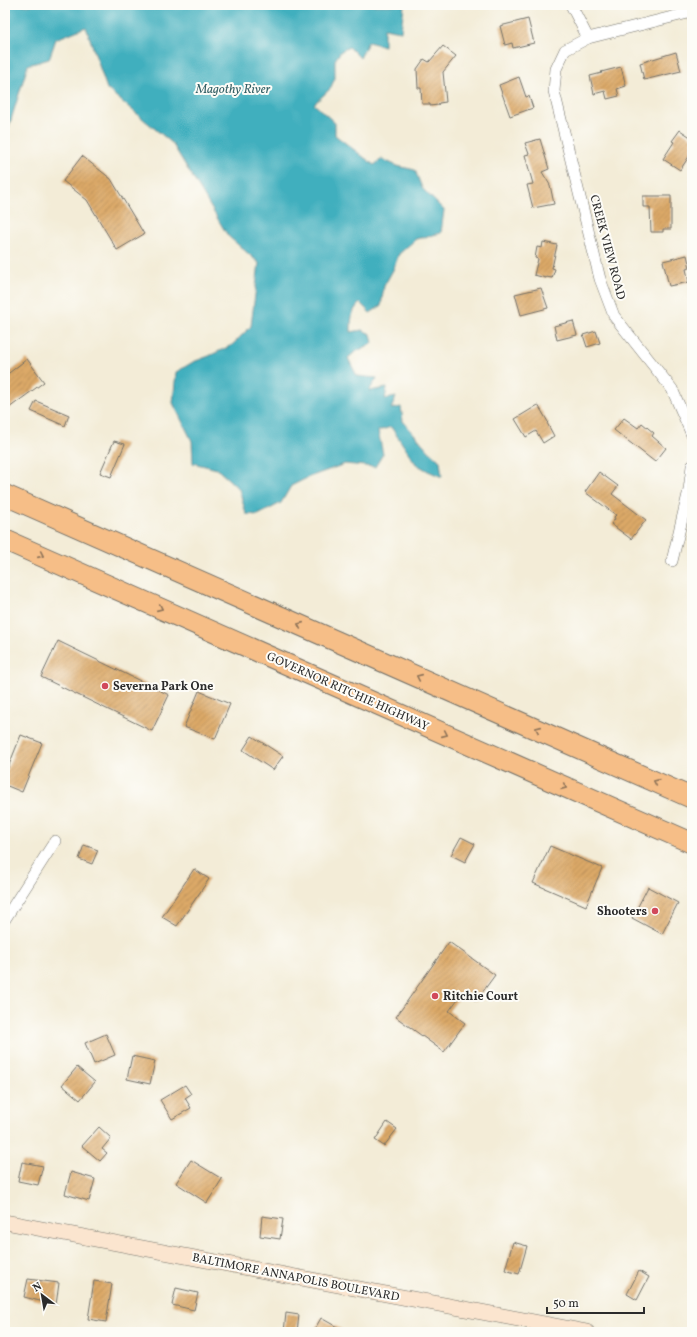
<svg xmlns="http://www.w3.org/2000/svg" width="697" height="1337" viewBox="0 0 697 1337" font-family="Vollkorn,serif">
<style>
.water{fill:#41afbe;stroke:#366d74}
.building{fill:url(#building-hatch)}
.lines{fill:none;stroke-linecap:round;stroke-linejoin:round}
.street-casing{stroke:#716f67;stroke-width:12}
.secondary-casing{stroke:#716f67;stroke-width:16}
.highway-casing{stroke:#716f67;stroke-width:22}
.street{stroke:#fff;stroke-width:11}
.secondary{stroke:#fbe5cf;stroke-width:15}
.highway{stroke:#f6be87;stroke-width:20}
.oneway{stroke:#907459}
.poi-dot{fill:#d1495b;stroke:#fdfcf7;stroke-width:1.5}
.labels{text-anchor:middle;stroke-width:4;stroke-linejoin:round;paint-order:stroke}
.street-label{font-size:12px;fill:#2b2b2b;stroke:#fdfcf7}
.poi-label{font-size:12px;font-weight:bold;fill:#2b2b2b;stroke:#fdfcf7;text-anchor:start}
.water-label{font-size:13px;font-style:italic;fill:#346066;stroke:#fdfcf7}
</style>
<defs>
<pattern id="building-hatch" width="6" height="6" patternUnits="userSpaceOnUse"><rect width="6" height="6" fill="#dca968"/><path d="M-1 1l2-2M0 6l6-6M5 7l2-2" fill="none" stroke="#b38a56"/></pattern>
</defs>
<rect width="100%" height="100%" fill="#fdfcf7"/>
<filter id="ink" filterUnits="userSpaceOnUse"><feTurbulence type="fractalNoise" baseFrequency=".025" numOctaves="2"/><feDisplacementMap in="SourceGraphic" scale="8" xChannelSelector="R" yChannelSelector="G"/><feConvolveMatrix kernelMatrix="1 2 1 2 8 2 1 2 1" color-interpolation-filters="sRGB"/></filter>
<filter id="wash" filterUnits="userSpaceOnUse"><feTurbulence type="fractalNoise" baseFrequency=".012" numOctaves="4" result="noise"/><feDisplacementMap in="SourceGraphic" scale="16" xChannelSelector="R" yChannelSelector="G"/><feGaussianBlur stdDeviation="0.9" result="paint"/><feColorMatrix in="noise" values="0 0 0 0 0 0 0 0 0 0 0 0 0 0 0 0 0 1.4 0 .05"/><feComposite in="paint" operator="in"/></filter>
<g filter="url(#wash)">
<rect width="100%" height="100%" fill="#f3ecd7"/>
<!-- water -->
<path class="water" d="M5 5H404L401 31 384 28V46L368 42 360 58 349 47 341 51 335 60V78L330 89 314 104 335 123V135L374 165 382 159 397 166 415 170 422 188 444 210 441 233 416 239 399 254 393 270 384 286 381 306 370 313 360 303C351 311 351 320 351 332L362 330 371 334 373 343 355 352 348 358 357 376 377 378 369 391 387 388 385 399 396 397 391 409 401 407 403 421 428 450 440 461 442 477 428 471 416 464 391 427 378 431 383 454 375 467 345 464 309 477 291 486 281 503 258 515 246 514 239 489 217 469 193 463 192 441 173 403 176 372 193 362 209 356 232 345 251 326 259 263 228 236 172 143 107 89 86 27 56 39 49 59 28 65 5 139Z"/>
<g id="blocks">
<!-- building -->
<g class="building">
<polygon points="528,19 534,43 513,48 512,43 505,45 500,26"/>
<polygon points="443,46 456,56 443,72 446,102 439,103 438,105 430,106 430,104 422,104 421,88 418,88 417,69 424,59 429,62"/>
<polygon points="676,52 681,71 644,80 640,63"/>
<polygon points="621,67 626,86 617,89 619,96 607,99 605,91 594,94 590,76 602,73 601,72"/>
<polygon points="519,77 526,97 529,96 533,108 510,116 499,85"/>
<polygon points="680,130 692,138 692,152 680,170 663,159 674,142 672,141"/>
<polygon points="540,139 549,169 542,172 550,185 554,204 533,208 527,185 533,184 525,155 529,154 525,143"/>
<polygon points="82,156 111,179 144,234 117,250 87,200 63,181"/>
<polygon points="643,196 671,196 671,229 663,229 663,232 651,232 650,207 643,207"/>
<polygon points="543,242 557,245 552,268 555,269 552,278 546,277 546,278 534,275 538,259 535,258 537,247 542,248"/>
<polygon points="687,255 690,268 686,269 689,282 669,286 663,261"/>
<polygon points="541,288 548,308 521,315 515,294"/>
<polygon points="573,321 577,335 557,340 554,326"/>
<polygon points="596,331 600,343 587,347 583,335"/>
<polygon points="27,359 44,382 5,411 5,376"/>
<polygon points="36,401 69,415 65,426 31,411"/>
<polygon points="538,405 548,422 547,423 554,436 543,443 536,431 526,437 515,419"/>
<polygon points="624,418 638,428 642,423 654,433 652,436 666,448 655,462 614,430"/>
<polygon points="114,441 125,444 111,477 100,473"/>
<polygon points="599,472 618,486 612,494 646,520 631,539 611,524 615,519 614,517 616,515 585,492"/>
<polygon points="58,641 169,695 152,731 41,677"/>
<polygon points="199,691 230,704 215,739 184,727"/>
<polygon points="21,735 42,743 22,792 5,785 5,775"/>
<polygon points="252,736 283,756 273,770 243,750"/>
<polygon points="461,837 475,844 465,862 451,855"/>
<polygon points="84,845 98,850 92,864 79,859"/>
<polygon points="550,846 602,868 586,906 533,883"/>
<polygon points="194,869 209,879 177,926 162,917"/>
<polygon points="648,887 678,903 662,934 632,918"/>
<polygon points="449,942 495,975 476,1001 463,992 449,1011 465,1023 444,1052 396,1017"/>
<polygon points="106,1034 115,1055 94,1064 85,1043"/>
<polygon points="132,1056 155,1061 150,1084 127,1079"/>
<polygon points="77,1067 95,1082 80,1100 62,1085"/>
<polygon points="185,1085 191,1094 185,1098 191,1108 172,1119 160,1100"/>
<polygon points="387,1122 397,1129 384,1146 375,1140"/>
<polygon points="99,1127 111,1138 102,1149 107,1153 100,1161 82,1146"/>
<polygon points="191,1160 222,1179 207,1203 176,1183"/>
<polygon points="22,1162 43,1166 38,1185 18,1181"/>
<polygon points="71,1172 95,1179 89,1201 65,1194"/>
<polygon points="262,1216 283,1219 280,1239 260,1236"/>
<polygon points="513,1242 527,1246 519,1274 505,1270"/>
<polygon points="639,1271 649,1277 637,1300 627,1294"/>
<polygon points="28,1279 59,1283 56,1305 24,1297"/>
<polygon points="94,1281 112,1284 106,1322 88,1319"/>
<polygon points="176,1288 198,1293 194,1310 172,1305"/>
<polygon points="286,1313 299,1315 297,1332 284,1332"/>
<polygon points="321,1318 346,1332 313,1332"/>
</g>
</g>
</g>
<g filter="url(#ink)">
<use href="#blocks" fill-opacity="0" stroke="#716f67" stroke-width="1"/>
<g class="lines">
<defs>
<g id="street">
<polyline points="571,5 588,38"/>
<polyline points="692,12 588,38 565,50 556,69 554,91 600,279 614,316 672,389 692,435"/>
<polyline points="672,561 689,490 692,466"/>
<polyline points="5,919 55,841"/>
</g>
<polyline id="secondary" points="5,1222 587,1332"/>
<g id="highway">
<polyline points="5,495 692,798"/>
<polyline points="5,540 692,843"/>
</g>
</defs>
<!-- street casing -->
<use href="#street" class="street-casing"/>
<!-- secondary casing -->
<use href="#secondary" class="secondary-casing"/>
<!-- highway casing -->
<use href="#highway" class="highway-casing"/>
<!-- street -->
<use href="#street" class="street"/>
<!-- secondary -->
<use href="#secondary" class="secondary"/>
<!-- highway -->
<use href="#highway" class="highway"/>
</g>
<!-- one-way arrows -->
<defs><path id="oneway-chevron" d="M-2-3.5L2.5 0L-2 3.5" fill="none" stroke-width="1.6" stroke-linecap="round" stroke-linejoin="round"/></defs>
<g class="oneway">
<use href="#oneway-chevron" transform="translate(41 555) rotate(24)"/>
<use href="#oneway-chevron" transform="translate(160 608) rotate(24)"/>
<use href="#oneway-chevron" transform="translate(300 625) rotate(-156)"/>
<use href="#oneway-chevron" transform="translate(419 677) rotate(-156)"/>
<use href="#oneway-chevron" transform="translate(538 729) rotate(-156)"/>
<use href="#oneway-chevron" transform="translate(445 734) rotate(24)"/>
<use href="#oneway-chevron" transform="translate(656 782) rotate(-156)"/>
<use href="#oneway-chevron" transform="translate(564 787) rotate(24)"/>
</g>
</g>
<!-- markers -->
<g class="poi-dot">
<circle cx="105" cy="686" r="4"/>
<circle cx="655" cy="911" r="4"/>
<circle cx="435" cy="996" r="4"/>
</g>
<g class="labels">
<!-- street labels -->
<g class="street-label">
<text transform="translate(608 247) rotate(75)" y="4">CREEK VIEW ROAD</text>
<text transform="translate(348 691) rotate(24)" y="4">GOVERNOR RITCHIE HIGHWAY</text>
<text transform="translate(296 1277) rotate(11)" y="4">BALTIMORE ANNAPOLIS BOULEVARD</text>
</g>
<!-- poi labels -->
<g class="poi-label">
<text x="113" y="690">Severna Park One</text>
<text x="647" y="915" text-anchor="end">Shooters</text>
<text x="443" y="1000">Ritchie Court</text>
</g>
<!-- water labels -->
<g class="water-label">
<text x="233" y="93">Magothy River</text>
</g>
</g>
<!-- margin -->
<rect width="697" height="1337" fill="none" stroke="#fdfcf7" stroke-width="20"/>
<!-- north arrow -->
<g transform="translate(42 1295) rotate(329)" stroke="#fdfcf7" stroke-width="3" paint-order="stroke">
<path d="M0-3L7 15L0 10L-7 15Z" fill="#2b2b2b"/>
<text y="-6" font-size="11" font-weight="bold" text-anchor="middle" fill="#2b2b2b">N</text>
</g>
<!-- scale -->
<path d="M547 1307v6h97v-6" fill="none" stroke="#2b2b2b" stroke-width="2"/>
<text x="553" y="1307" font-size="12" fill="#2b2b2b" stroke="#fdfcf7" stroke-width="3" paint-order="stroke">50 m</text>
</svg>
